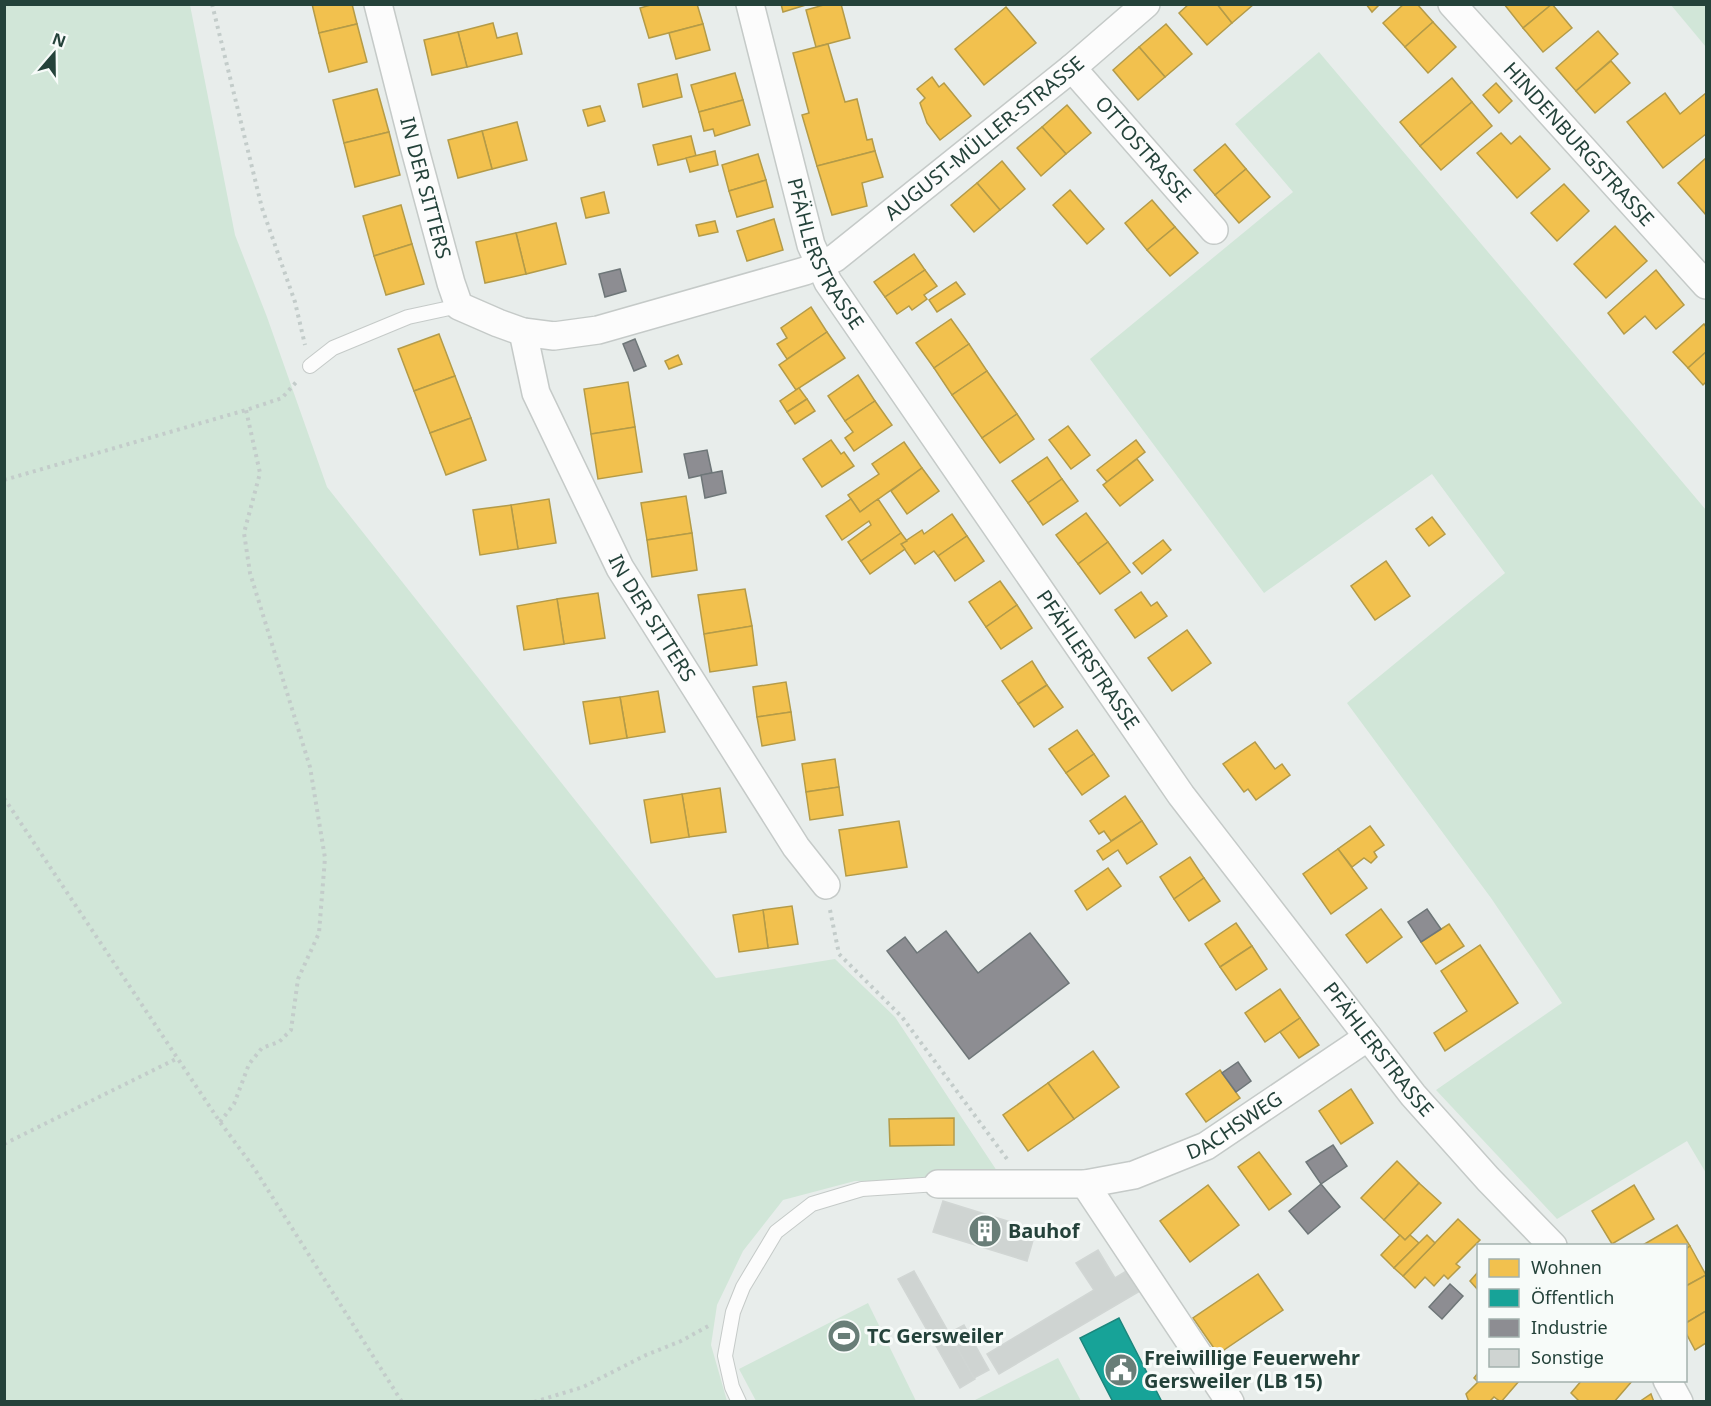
<svg xmlns="http://www.w3.org/2000/svg" width="1711" height="1406" viewBox="0 0 1711 1406" font-family="'Noto Sans',sans-serif">
<style>
.green{fill:#d1e6d8}
.homes{fill:#f2c14e;stroke:#b49b48;stroke-width:1.5}
.public{fill:#17a398;stroke:#1b867c;stroke-width:1.5}
.industry{fill:#8d8d92;stroke:#6e7678;stroke-width:1.5}
.building{fill:#cfd4d2;stroke:#d1d6d4;stroke-width:1.5}
.lines{fill:none;stroke-linecap:round;stroke-linejoin:round}
.service-casing{stroke:#c5cac8;stroke-width:16}
.minor-casing{stroke:#c5cac8;stroke-width:30}
.path{stroke:#c3ccca;stroke-width:4;stroke-dasharray:3 4.5;stroke-linecap:butt}
.service{stroke:#fcfcfc;stroke-width:14}
.minor{stroke:#fcfcfc;stroke-width:27}
.labels{text-anchor:middle;stroke-width:6;stroke-linejoin:round;paint-order:stroke}
.street-label{font-size:20px;fill:#24423a;stroke:#f7fbf9}
.poi-label{font-size:20px;font-weight:bold;fill:#24423a;stroke:#f7fbf9;text-anchor:start}
</style>
<rect width="100%" height="100%" fill="#e8edeb"/>
<!-- green -->
<g class="green">
<polygon points="5,5 190,5 235,235 267,317 327,487 716,978 835,959 895,1017 997,1171 884,1181 855,1181 783,1200 743,1251 717,1305 711,1345 727,1401 5,1402"/>
<polygon points="1671,5 1706,5 1706,47"/>
<polygon points="1319,52 1706,510 1706,1173 1687,1141 1557,1219 1436,1090 1562,1003 1491,898 1347,703 1505,573 1432,474 1264,593 1090,359 1293,192 1235,124"/>
<polygon points="868,1303 916,1401 756,1401 739,1369"/>
<polygon points="1058,1358 1081,1401 973,1401"/>
</g>
<!-- homes -->
<g class="homes">
<polygon points="312,4 352,4 357,24 319,33"/>
<polygon points="654,4 697,4 703,24 649,38 640,8"/>
<polygon points="781,4 809,4 783,12"/>
<polygon points="827,4 841,4 850,38 816,47 806,10"/>
<polygon points="1189,4 1217,4 1232,23 1207,45 1179,13"/>
<polygon points="1217,4 1254,4 1232,23"/>
<polygon points="1366,4 1380,4 1372,12"/>
<polygon points="1404,4 1417,4 1433,22 1405,47 1383,23"/>
<polygon points="1504,4 1552,4 1523,28"/>
<polygon points="1552,4 1572,28 1543,52 1523,28"/>
<polygon points="1006,7 1036,43 984,85 955,49"/>
<polygon points="1433,22 1456,47 1428,73 1405,47"/>
<polygon points="493,23 497,38 517,33 522,54 467,67 458,32"/>
<polygon points="357,24 367,62 329,72 319,33"/>
<polygon points="703,24 710,50 676,59 669,33"/>
<polygon points="1166,24 1192,54 1165,77 1139,47"/>
<polygon points="1598,31 1618,54 1576,91 1556,68"/>
<polygon points="458,32 467,67 432,75 424,40"/>
<polygon points="828,44 845,102 857,99 867,140 872,139 875,151 817,166 802,115 809,113 793,53"/>
<polygon points="1139,47 1165,77 1138,100 1113,70"/>
<polygon points="1611,61 1630,83 1595,113 1576,91"/>
<polygon points="735,73 743,100 699,112 691,85"/>
<polygon points="677,74 682,97 643,107 638,84"/>
<polygon points="932,77 939,87 944,83 971,116 940,140 927,123 920,103 925,98 917,89"/>
<polygon points="1452,78 1472,102 1420,146 1400,122"/>
<polygon points="1496,83 1512,101 1499,113 1483,95"/>
<polygon points="377,89 389,132 344,143 333,100"/>
<polygon points="1665,93 1680,114 1706,93 1706,134 1663,168 1627,122"/>
<polygon points="743,100 750,125 715,136 713,129 704,131 699,112"/>
<polygon points="1472,102 1492,126 1441,170 1420,146"/>
<polygon points="1067,105 1091,133 1066,154 1042,127"/>
<polygon points="600,106 605,121 588,126 583,110"/>
<polygon points="517,122 527,160 492,169 482,131"/>
<polygon points="1042,127 1066,154 1041,176 1017,148"/>
<polygon points="482,131 492,169 458,178 448,140"/>
<polygon points="389,132 400,175 355,187 344,143"/>
<polygon points="1501,133 1511,144 1520,136 1550,169 1517,198 1477,153"/>
<polygon points="691,136 696,156 658,165 653,145"/>
<polygon points="1225,144 1246,169 1215,195 1194,170"/>
<polygon points="715,151 718,165 690,172 686,158"/>
<polygon points="875,151 883,177 862,183 867,206 832,215 817,166"/>
<polygon points="758,154 766,180 729,191 722,165"/>
<polygon points="1706,158 1706,215 1678,183"/>
<polygon points="1002,161 1025,189 1000,210 977,183"/>
<polygon points="1246,169 1270,197 1239,223 1215,195"/>
<polygon points="766,180 773,207 737,217 729,191"/>
<polygon points="977,183 1000,210 974,232 951,205"/>
<polygon points="1564,184 1589,211 1557,241 1531,213"/>
<polygon points="1070,190 1104,229 1087,244 1053,205"/>
<polygon points="604,192 609,213 586,218 581,198"/>
<polygon points="1152,200 1175,227 1147,250 1125,223"/>
<polygon points="401,205 412,244 374,256 363,216"/>
<polygon points="774,219 783,250 747,261 737,231"/>
<polygon points="715,221 718,232 699,236 696,225"/>
<polygon points="556,223 566,264 526,274 516,233"/>
<polygon points="1615,226 1647,261 1606,298 1574,264"/>
<polygon points="1175,227 1198,253 1170,276 1147,250"/>
<polygon points="516,233 526,274 485,283 476,242"/>
<polygon points="412,244 424,284 386,295 374,256"/>
<polygon points="914,254 925,270 885,297 874,282"/>
<polygon points="925,270 937,286 924,295 927,299 912,310 909,306 897,314 885,297"/>
<polygon points="1656,270 1684,305 1656,329 1645,316 1624,334 1608,313"/>
<polygon points="956,282 965,294 937,312 929,300"/>
<polygon points="811,307 827,332 787,359 777,344 787,338 781,328"/>
<polygon points="951,319 969,344 934,368 916,343"/>
<polygon points="1704,324 1706,327 1706,352 1688,368 1673,352"/>
<polygon points="827,332 845,358 796,390 779,365"/>
<polygon points="439,334 455,376 414,391 398,349"/>
<polygon points="969,344 987,371 952,395 934,368"/>
<polygon points="1706,352 1706,382 1703,385 1688,368"/>
<polygon points="678,355 682,364 669,369 665,361"/>
<polygon points="987,371 1017,414 982,438 952,395"/>
<polygon points="858,375 875,401 845,421 828,396"/>
<polygon points="455,376 471,418 430,433 414,391"/>
<polygon points="628,382 635,427 591,434 584,389"/>
<polygon points="799,388 807,399 787,412 780,401"/>
<polygon points="807,399 815,411 795,424 787,412"/>
<polygon points="875,401 892,425 854,451 845,438 853,432 845,421"/>
<polygon points="1017,414 1034,439 1000,463 982,438"/>
<polygon points="471,418 486,460 446,475 430,433"/>
<polygon points="1068,426 1090,455 1071,469 1049,440"/>
<polygon points="635,427 642,472 598,479 591,434"/>
<polygon points="831,440 841,454 844,452 854,466 822,487 803,459"/>
<polygon points="1136,440 1145,452 1107,482 1097,470"/>
<polygon points="904,442 922,468 860,512 848,495 879,474 872,464"/>
<polygon points="1047,457 1062,479 1028,503 1012,481"/>
<polygon points="1137,459 1153,480 1120,506 1103,485"/>
<polygon points="922,468 939,491 907,514 891,491"/>
<polygon points="1062,479 1078,501 1043,525 1028,503"/>
<polygon points="686,496 692,533 647,540 641,503"/>
<polygon points="549,499 556,543 518,549 511,505"/>
<polygon points="851,499 860,512 878,499 901,533 861,561 848,542 871,525 869,521 842,540 826,516"/>
<polygon points="511,505 518,549 480,555 473,510"/>
<polygon points="1086,513 1108,542 1078,564 1056,535"/>
<polygon points="952,514 967,536 938,556 934,551 915,564 901,544 922,530 924,534"/>
<polygon points="1432,517 1445,534 1429,546 1416,529"/>
<polygon points="692,533 697,570 652,577 647,540"/>
<polygon points="901,533 907,541 901,544 905,549 870,574 861,561"/>
<polygon points="967,536 984,561 955,581 938,556"/>
<polygon points="1163,540 1171,550 1142,574 1133,563"/>
<polygon points="1108,542 1130,572 1100,594 1078,564"/>
<polygon points="1386,561 1410,596 1375,620 1351,586"/>
<polygon points="1000,581 1017,605 986,627 969,602"/>
<polygon points="745,589 752,626 704,634 698,595"/>
<polygon points="1141,592 1151,606 1157,602 1167,616 1135,638 1115,610"/>
<polygon points="598,593 605,638 564,644 557,599"/>
<polygon points="557,599 564,644 524,650 517,606"/>
<polygon points="1017,605 1032,628 1001,649 986,627"/>
<polygon points="752,626 757,665 710,672 704,634"/>
<polygon points="1187,630 1211,663 1172,691 1148,658"/>
<polygon points="1032,661 1047,685 1018,704 1002,681"/>
<polygon points="786,682 791,712 757,717 753,687"/>
<polygon points="1047,685 1063,707 1034,727 1018,704"/>
<polygon points="658,691 665,732 627,738 620,697"/>
<polygon points="620,697 627,738 590,744 583,702"/>
<polygon points="791,712 795,740 762,746 757,717"/>
<polygon points="1077,730 1094,754 1066,773 1049,749"/>
<polygon points="1255,742 1275,769 1282,764 1290,775 1256,800 1248,789 1244,792 1223,764"/>
<polygon points="1094,754 1109,776 1082,795 1066,773"/>
<polygon points="835,759 839,787 806,792 802,764"/>
<polygon points="839,787 843,815 810,820 806,792"/>
<polygon points="720,788 726,832 689,837 682,794"/>
<polygon points="682,794 689,837 651,843 644,800"/>
<polygon points="1125,796 1142,821 1111,841 1104,831 1099,834 1090,821"/>
<polygon points="899,821 907,867 846,876 839,830"/>
<polygon points="1142,821 1157,844 1127,864 1118,850 1103,860 1097,851"/>
<polygon points="1370,826 1384,845 1374,852 1377,857 1371,863 1364,858 1352,867 1338,849"/>
<polygon points="1338,849 1367,888 1331,914 1303,874"/>
<polygon points="1190,857 1204,878 1174,899 1160,877"/>
<polygon points="1108,868 1121,886 1087,910 1075,891"/>
<polygon points="1204,878 1220,901 1189,921 1174,899"/>
<polygon points="792,906 798,944 768,948 763,910"/>
<polygon points="1381,909 1402,937 1367,963 1346,935"/>
<polygon points="763,910 768,948 739,952 733,915"/>
<polygon points="1236,923 1252,946 1220,967 1205,944"/>
<polygon points="1449,924 1464,946 1436,964 1421,942"/>
<polygon points="1480,945 1518,1003 1445,1051 1434,1033 1467,1011 1441,971"/>
<polygon points="1252,946 1267,969 1236,990 1220,967"/>
<polygon points="1280,989 1300,1018 1265,1042 1245,1013"/>
<polygon points="1300,1018 1319,1045 1299,1058 1280,1032"/>
<polygon points="1093,1051 1119,1087 1074,1119 1048,1083"/>
<polygon points="1220,1070 1240,1098 1206,1122 1186,1094"/>
<polygon points="1048,1083 1074,1119 1028,1151 1003,1115"/>
<polygon points="1351,1089 1373,1123 1341,1144 1319,1111"/>
<polygon points="954,1118 954,1145 890,1146 889,1119"/>
<polygon points="1259,1152 1291,1194 1269,1210 1238,1167"/>
<polygon points="1397,1161 1419,1183 1384,1220 1361,1198"/>
<polygon points="1419,1183 1441,1203 1405,1240 1384,1220"/>
<polygon points="1208,1185 1239,1225 1190,1262 1160,1221"/>
<polygon points="1634,1185 1654,1219 1612,1244 1592,1211"/>
<polygon points="1458,1219 1480,1240 1456,1264 1460,1267 1448,1279 1444,1275 1434,1286 1425,1277 1415,1288 1403,1276"/>
<polygon points="1677,1225 1690,1246 1686,1249 1686,1246 1641,1246"/>
<polygon points="1400,1235 1405,1240 1410,1235 1419,1243 1394,1268 1381,1255"/>
<polygon points="1427,1235 1435,1243 1403,1276 1394,1268"/>
<polygon points="1690,1246 1706,1275 1686,1286 1686,1249"/>
<polygon points="1478,1272 1478,1290 1470,1281"/>
<polygon points="1258,1274 1283,1310 1218,1354 1193,1318"/>
<polygon points="1706,1275 1706,1311 1686,1323 1686,1286"/>
<polygon points="1706,1311 1706,1343 1695,1350 1686,1333 1686,1323"/>
<polygon points="1478,1373 1478,1380 1520,1380 1501,1402 1494,1397 1489,1402 1469,1402 1466,1394 1478,1382 1474,1378"/>
<polygon points="1582,1380 1633,1380 1614,1402 1580,1402 1571,1393"/>
<polygon points="1651,1394 1654,1402 1639,1402"/>
</g>
<!-- public -->
<polygon class="public" points="1119,1318 1162,1402 1113,1402 1080,1338"/>
<!-- industry -->
<g class="industry">
<polygon points="620,269 626,291 605,297 599,274"/>
<polygon points="635,339 646,366 634,371 623,344"/>
<polygon points="707,450 712,473 689,478 684,454"/>
<polygon points="722,471 726,493 705,498 701,475"/>
<polygon points="1427,909 1441,929 1421,942 1408,922"/>
<polygon points="946,931 978,973 1030,933 1069,983 969,1059 887,951 905,937 917,953"/>
<polygon points="1238,1062 1251,1081 1236,1092 1222,1073"/>
<polygon points="1333,1145 1347,1166 1321,1184 1306,1162"/>
<polygon points="1321,1184 1340,1207 1308,1234 1289,1211"/>
<polygon points="1450,1284 1463,1296 1442,1319 1429,1307"/>
</g>
<!-- building -->
<g class="building">
<polygon points="943,1201 1036,1230 1027,1261 933,1232"/>
<polygon points="1098,1250 1115,1278 1128,1270 1140,1291 999,1374 987,1354 1094,1290 1076,1263"/>
<polygon points="914,1271 975,1379 960,1388 898,1279"/>
<polygon points="964,1325 989,1370 974,1378 949,1333"/>
</g>
<g class="lines">
<defs>
<g id="service">
<polyline points="310,366 333,348 408,317 459,306"/>
<polyline points="739,1402 732,1387 725,1356 733,1312 743,1287 776,1232 812,1204 862,1189 938,1184"/>
</g>
<g id="minor">
<path id="s1" d="M378 4 414 146 451 283 459 306 498 323 523 332 554 336 598 330 805 271 835 258 1072 68 1146 4"/>
<path id="s2" d="M750 4 811 245 828 282 1181 795 1413 1095 1488 1179 1553 1246"/>
<path id="s3" d="M1452 4 1706 285"/>
<path id="s4" d="M1072 68 1214 230"/>
<path id="s5" d="M523 332 536 393 620 568 796 847 826 885"/>
<path id="s6" d="M938 1184H1085L1134 1175 1206 1146 1368 1037"/>
<polyline points="1085,1184 1230,1402"/>
<polyline points="1667,1380 1679,1402"/>
</g>
</defs>
<!-- service casing -->
<use href="#service" class="service-casing"/>
<!-- minor casing -->
<use href="#minor" class="minor-casing"/>
<!-- path -->
<g class="path">
<polyline points="212,4 262,208 295,302 305,345"/>
<polyline points="4,480 246,410 282,398 298,380"/>
<polyline points="4,798 220,1122 254,1168 402,1402"/>
<polyline points="830,910 839,954 902,1017 1007,1159"/>
<polyline points="220,1122 234,1104 249,1064 262,1048 279,1042 291,1030 298,979 319,933 325,858 310,767 250,573 244,533 260,473 246,410"/>
<polyline points="4,1144 178,1058"/>
<polyline points="534,1402 583,1387 646,1355 681,1341 712,1324"/>
</g>
<!-- service -->
<use href="#service" class="service"/>
<!-- minor -->
<use href="#minor" class="minor"/>
</g>
<!-- icons -->
<defs>
<symbol id="building-disc" viewBox="-11 -11 22 22"><circle r="9.5" fill="#697e78" stroke="#f7fbf9"/><path d="M-4-6H4V6H1V3H-1V6H-4ZM-2.5-4.3h1.7v1.8h-1.7ZM.8-4.3h1.7v1.8H.8ZM-2.5-1h1.7V.8h-1.7ZM.8-1h1.7V.8H.8Z" fill="#fff"/></symbol>
<symbol id="stadium-disc" viewBox="-11 -11 22 22"><circle r="9.5" fill="#697e78" stroke="#f7fbf9"/><path d="M0-5a6.5 5 0 1 0 0 10a6.5 5 0 1 0 0-10ZM-3.5-1.8h7v3.6h-7Z" fill="#fff"/></symbol>
<symbol id="civic-disc" viewBox="-11 -11 22 22"><circle r="9.5" fill="#697e78" stroke="#f7fbf9"/><path d="M-.6-6.5H3V-4.5H.6V-3L4-1V1h2V6H-6V1h2V-1L-.6-3ZM-1.2 2.5V6h2.4V2.5Z" fill="#fff"/></symbol>
</defs>
<g fill-rule="evenodd">
<use href="#building-disc" x="966" y="1212" width="38" height="38"/>
<use href="#stadium-disc" x="825" y="1317" width="38" height="38"/>
<use href="#civic-disc" x="1102" y="1351" width="38" height="38"/>
</g>
<g class="labels">
<!-- street labels -->
<g class="street-label">
<text dy="7" stroke="none"><textPath href="#s1" startOffset="897">AUGUST-MÜLLER-STRASSE</textPath></text>
<text dy="7" stroke="none"><textPath href="#s3" startOffset="189">HINDENBURGSTRASSE</textPath></text>
<text dy="7" stroke="none"><textPath href="#s4" startOffset="108">OTTOSTRASSE</textPath></text>
<text dy="7" stroke="none"><textPath href="#s1" startOffset="190">IN DER SITTERS</textPath></text>
<text dy="7" stroke="none"><textPath href="#s2" startOffset="262">PFÄHLERSTRASSE</textPath></text>
<text dy="7" stroke="none"><textPath href="#s5" startOffset="316">IN DER SITTERS</textPath></text>
<text dy="7" stroke="none"><textPath href="#s2" startOffset="748">PFÄHLERSTRASSE</textPath></text>
<text dy="7" stroke="none"><textPath href="#s2" startOffset="1234">PFÄHLERSTRASSE</textPath></text>
<text dy="7" stroke="none"><textPath href="#s6" startOffset="309">DACHSWEG</textPath></text>
</g>
<!-- poi labels -->
<g class="poi-label">
<text x="1008" y="1238">Bauhof</text>
<text x="867" y="1343">TC Gersweiler</text>
<text x="1144" y="1365">Freiwillige Feuerwehr<tspan x="1144" dy="23">Gersweiler (LB 15)</tspan></text>
</g>
</g>
<!-- border -->
<rect width="1711" height="1406" fill="none" stroke="#24423a" stroke-width="12"/>
<!-- legend -->
<rect x="1477" y="1244" width="210" height="138" fill="#f7fbf9" stroke="#a3b1ad" stroke-width="1.5"/>
<rect x="1489" y="1259" width="30" height="18" fill="#f2c14e" stroke="#a3b1ad" stroke-width="1.5"/>
<text x="1531" y="1274" font-size="18" fill="#24423a">Wohnen</text>
<rect x="1489" y="1289" width="30" height="18" fill="#17a398" stroke="#a3b1ad" stroke-width="1.5"/>
<text x="1531" y="1304" font-size="18" fill="#24423a">Öffentlich</text>
<rect x="1489" y="1319" width="30" height="18" fill="#8d8d92" stroke="#a3b1ad" stroke-width="1.5"/>
<text x="1531" y="1334" font-size="18" fill="#24423a">Industrie</text>
<rect x="1489" y="1349" width="30" height="18" fill="#cfd4d2" stroke="#a3b1ad" stroke-width="1.5"/>
<text x="1531" y="1364" font-size="18" fill="#24423a">Sonstige</text>
<!-- north arrow -->
<g transform="translate(54 54) rotate(20)" stroke="#f7fbf9" stroke-width="4.5" paint-order="stroke">
<path d="M0-4.5L10 22L0 15L-10 22Z" fill="#24423a"/>
<text y="-9" font-size="16" font-weight="bold" text-anchor="middle" fill="#24423a">N</text>
</g>
</svg>
